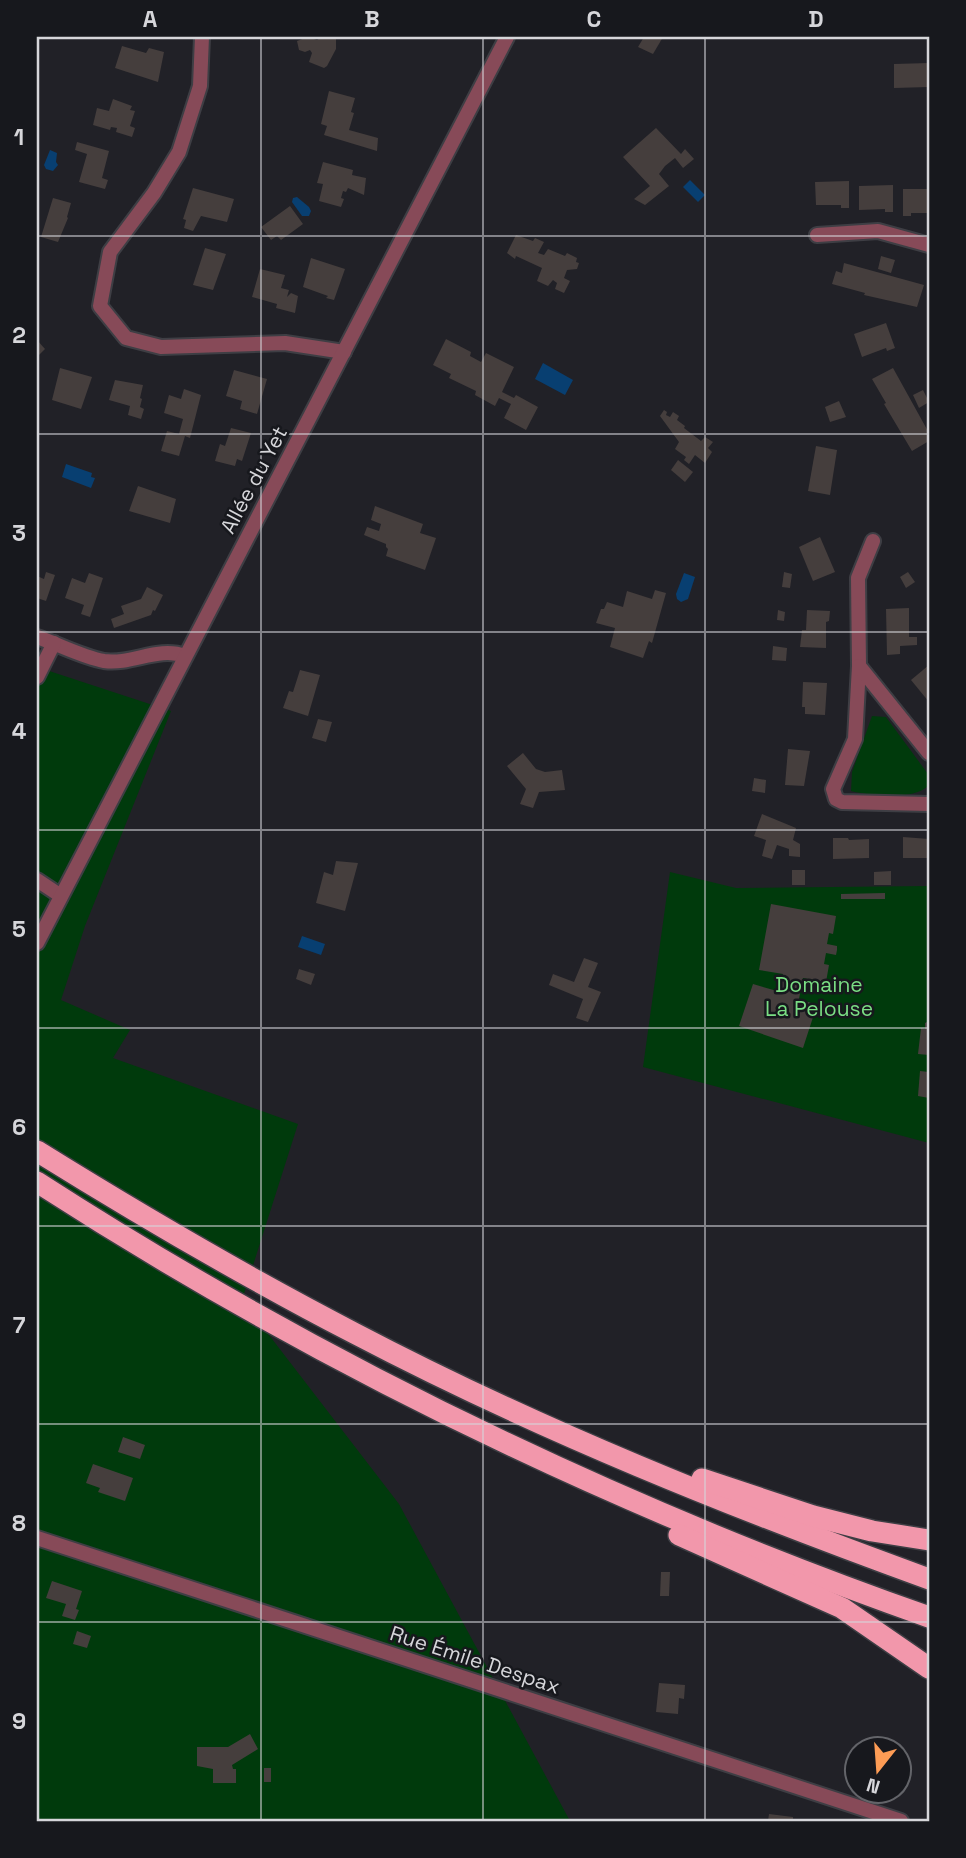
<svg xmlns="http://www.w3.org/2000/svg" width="966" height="1858" viewBox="0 0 966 1858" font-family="'Space Grotesk',sans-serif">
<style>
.green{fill:#003a0c}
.water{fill:#083f71}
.building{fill:#453e3d}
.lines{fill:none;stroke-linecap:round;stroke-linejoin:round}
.street-casing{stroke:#3e3e44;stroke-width:18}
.highway-casing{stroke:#3e3e44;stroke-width:24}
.street{stroke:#874a58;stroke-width:14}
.highway{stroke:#f297ab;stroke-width:21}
.grid{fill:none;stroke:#d6d6da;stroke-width:2;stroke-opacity:0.55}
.labels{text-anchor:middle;stroke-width:5;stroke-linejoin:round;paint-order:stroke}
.street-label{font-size:21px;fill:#d6d6da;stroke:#17181d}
.park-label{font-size:21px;fill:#7ade84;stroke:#17181d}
.neatline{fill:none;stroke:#d6d6da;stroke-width:2.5}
.grid-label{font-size:23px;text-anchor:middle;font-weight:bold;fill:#d6d6da}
</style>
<rect width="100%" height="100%" fill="#212127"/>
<!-- green -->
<g class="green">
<polygon points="37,667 171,711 85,926 61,1000 130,1030 113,1058 298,1124 242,1300 399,1504 570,1821 37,1821"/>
<path d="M872 716 886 717 928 774 929 785C914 801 871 796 851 791L852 772Z"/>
<polygon points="670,872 736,888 929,886 929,1143 643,1067"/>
</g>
<!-- water -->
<g class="water">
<polygon points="50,150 57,153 56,162 58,165 53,171 46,169 44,165"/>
<polygon points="690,180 705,195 698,202 683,187"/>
<polygon points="297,197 309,207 311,211 309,216 302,216 292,202 293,198"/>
<polygon points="543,363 573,380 565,395 535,379"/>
<polygon points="66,464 92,473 91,477 95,478 91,488 62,477"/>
<polygon points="684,573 695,577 688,599 681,602 677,599 676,594"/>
<polygon points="302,936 325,944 321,955 298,947"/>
</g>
<!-- building -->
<g class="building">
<polygon points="308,37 317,40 322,37 336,37 336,49 327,66 324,68 309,62 312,53 310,50 305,52 299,50 297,41"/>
<polygon points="644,37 663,37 653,54 638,47"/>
<polygon points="122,46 146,53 149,48 164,52 158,82 115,68"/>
<polygon points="929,63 929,87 894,88 894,64"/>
<polygon points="329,91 355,98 351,112 354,113 349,130 378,138 377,151 324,135 327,126 321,124"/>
<polygon points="113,99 132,106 130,110 135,111 130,126 135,128 132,137 116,132 117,128 111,127 110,130 93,125 97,108 109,111"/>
<polygon points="656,128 681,154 685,149 694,159 683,168 675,158 665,166 659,174 669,186 645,205 634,199 650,186 623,157"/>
<polygon points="77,142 109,151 102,178 108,180 105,189 79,182 87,154 75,150"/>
<polygon points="323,162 353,170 352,175 366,178 364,195 348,188 346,192 343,191 341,198 344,199 341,207 319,201 323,184 317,183"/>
<polygon points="849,181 849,208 841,208 841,205 816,205 815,182"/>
<polygon points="893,185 893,212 885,212 885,209 859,210 859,186"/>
<polygon points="193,188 234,199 227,222 201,216 193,231 184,228 186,220 183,219"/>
<polygon points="903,189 929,189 929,213 911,213 911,216 903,216"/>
<polygon points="53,198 71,203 67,217 68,218 58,242 41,237"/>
<polygon points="290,206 303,224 281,240 277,236 271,240 261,227"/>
<polygon points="516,235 533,241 535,238 544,242 538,253 544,255 548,249 565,256 567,253 577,258 576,262 579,263 577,269 567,270 564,278 570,281 564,293 555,289 557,283 553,280 548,286 537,281 542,268 516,256 515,259 507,253"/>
<polygon points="205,248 226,254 213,290 193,285"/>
<polygon points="881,256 895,260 891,273 878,269"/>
<polygon points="311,258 345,269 334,300 326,298 328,296 303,287"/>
<polygon points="844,263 924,285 917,307 864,295 865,293 832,284 836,271 842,273"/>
<polygon points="260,269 285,275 281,288 289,290 287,297 291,293 298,296 295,313 276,308 277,304 252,297"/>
<polygon points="886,323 895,348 887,351 886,348 862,357 854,334"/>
<polygon points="446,339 471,352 470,356 481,362 486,353 514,367 502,392 514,398 516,395 538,407 526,430 504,418 511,404 499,398 495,406 475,395 476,391 449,378 451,374 433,365"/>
<polygon points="37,340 45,349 37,357"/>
<polygon points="60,368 92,377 81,409 52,400"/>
<polygon points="893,368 929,433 929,441 912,451 884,404 886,403 872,379"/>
<polygon points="234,370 267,379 257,414 240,409 242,401 226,396"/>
<polygon points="115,380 143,385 140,398 142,399 140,407 144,409 141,419 128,415 130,406 109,400"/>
<polygon points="184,389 201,395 190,438 185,436 179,456 161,451 167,431 179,434 183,419 164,413 169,395 181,399"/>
<polygon points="923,390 929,402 919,408 913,395"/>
<polygon points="839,401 846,417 830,422 825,407"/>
<polygon points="664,410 667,412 666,415 670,417 673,412 679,416 677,420 685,426 684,428 701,441 705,437 713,442 708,448 712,452 705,463 695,455 689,464 684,460 686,457 675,449 679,442 660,416"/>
<polygon points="231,428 251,433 242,461 237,459 235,466 215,461 220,444 225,446"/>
<polygon points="816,446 837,450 830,495 808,491"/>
<polygon points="678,460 693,472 685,482 671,470"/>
<polygon points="138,486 176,499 170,523 129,511"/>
<polygon points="375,506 423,524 420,533 436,538 425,570 386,556 388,549 386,547 386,544 364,535 367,527 379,531 381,524 371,520"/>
<polygon points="820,537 835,572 813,581 799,547"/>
<polygon points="46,572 55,575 46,601 37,598 37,576 44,579"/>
<polygon points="784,572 792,574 790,588 782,587"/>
<polygon points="908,572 915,582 906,588 900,577"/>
<polygon points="89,573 103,578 90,617 81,614 84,605 65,598 72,578 85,583"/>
<polygon points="147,587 163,595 155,611 153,610 151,615 114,628 111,619 124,614 121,606 141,599"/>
<polygon points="655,590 666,593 652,643 649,641 643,658 610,647 615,628 596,623 601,609 604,609 607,602 623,607 627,591 652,599"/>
<polygon points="909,608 909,637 917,637 917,645 900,646 900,654 887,655 886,609"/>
<polygon points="778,610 785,612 784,621 777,620"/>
<polygon points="807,610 830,611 829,621 826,622 826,648 800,647 802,630 806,630"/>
<polygon points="773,646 787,648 786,661 772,660"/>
<polygon points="929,665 929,702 911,680"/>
<polygon points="300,670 320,675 308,716 283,708 289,691 293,692"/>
<polygon points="803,682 827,683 825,715 805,714 805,707 802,707"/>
<polygon points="318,719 332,722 326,742 312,738"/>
<polygon points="788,749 810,751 804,786 785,785"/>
<polygon points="523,753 536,769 545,772 562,770 565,790 539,792 533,808 520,804 526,789 507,766"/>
<polygon points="754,778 766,780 765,793 752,791"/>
<polygon points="762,814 796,828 793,840 800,844 800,857 789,856 789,849 777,845 772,859 762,856 766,840 754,836"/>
<polygon points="903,837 929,839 929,858 903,858"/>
<polygon points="833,838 848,838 849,840 869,839 869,858 833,859"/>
<polygon points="336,861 358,863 345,911 316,903 324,872 333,875"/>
<rect x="792" y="870" width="13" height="15"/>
<polygon points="891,871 891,885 874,885 874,872"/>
<polygon points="885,893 885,899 841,899 841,894"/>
<polygon points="771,904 836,916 833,934 829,933 827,944 837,946 837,950 836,955 826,953 824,964 829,965 826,982 803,978 799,999 817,1005 803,1048 739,1026 753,984 777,991 783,974 759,970"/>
<polygon points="584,958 598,963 588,987 601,992 588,1022 576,1018 583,999 549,985 553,974 574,982"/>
<polygon points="299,969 315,974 311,985 296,979"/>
<polygon points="929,1021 929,1055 918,1054 921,1028 925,1029 925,1023"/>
<polygon points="920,1071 929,1072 929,1098 918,1096"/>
<polygon points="123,1437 145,1445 140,1459 118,1452"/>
<polygon points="93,1464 133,1478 125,1501 98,1492 100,1488 86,1483"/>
<polygon points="661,1572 670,1572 669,1596 660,1596"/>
<polygon points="52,1581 82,1591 76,1609 79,1610 75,1620 62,1616 66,1604 46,1598"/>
<polygon points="77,1631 91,1636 87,1648 73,1644"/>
<polygon points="659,1683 685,1685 684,1699 679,1698 678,1714 656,1712"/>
<polygon points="250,1734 258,1749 232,1765 233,1769 236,1769 236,1783 213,1783 213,1769 197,1766 197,1747 228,1747"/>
<rect x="264" y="1768" width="7" height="14"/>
<polygon points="769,1814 793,1817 793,1821 768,1821"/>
</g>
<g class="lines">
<defs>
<g id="street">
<polyline points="202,37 200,86 179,152 154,193 110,252 100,306 126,338 161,347 285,343 344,352"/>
<polyline points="817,235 878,231 929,245"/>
<polyline points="873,541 858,578 859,666 855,739 833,789 836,799 842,802 929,804"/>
<path d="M37 637C58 644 82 657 104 661 132 665 158 646 185 656"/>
<polyline points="859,666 929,753"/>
<polyline points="37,677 54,643"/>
<polyline points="37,880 61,896"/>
<polyline points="37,943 507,37"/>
<polyline points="37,1538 901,1821"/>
</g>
<g id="highway">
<path d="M37 1151C140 1215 246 1277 354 1333 539 1430 734 1508 929 1579"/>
<path d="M37 1182C316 1362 616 1507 929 1617"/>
<polyline points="702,1479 813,1516 872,1531 929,1540"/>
<polyline points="679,1535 842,1608 929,1668"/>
</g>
</defs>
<!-- street casing -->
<use href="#street" class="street-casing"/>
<!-- highway casing -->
<use href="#highway" class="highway-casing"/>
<!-- street -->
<use href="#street" class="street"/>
<!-- highway -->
<use href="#highway" class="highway"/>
</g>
<!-- grid -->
<path class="grid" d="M261 37V1821M483 37V1821M705 37V1821M37 236H929M37 434H929M37 632H929M37 830H929M37 1028H929M37 1226H929M37 1424H929M37 1622H929"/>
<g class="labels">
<!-- street labels -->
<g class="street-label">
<text transform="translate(254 480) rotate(-62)" y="7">Allée du Yet</text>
<text transform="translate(475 1660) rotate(18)" y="7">Rue Émile Despax</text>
</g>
<!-- park labels -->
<g class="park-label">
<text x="819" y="992">Domaine<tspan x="819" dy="24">La Pelouse</tspan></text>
</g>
</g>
<!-- border -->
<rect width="966" height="1858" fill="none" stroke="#17181d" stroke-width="77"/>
<!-- north arrow -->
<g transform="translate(878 1770) rotate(197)"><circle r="33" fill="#17181d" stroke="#636469" stroke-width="2"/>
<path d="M0-5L12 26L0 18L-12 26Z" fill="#fd9c55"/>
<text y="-10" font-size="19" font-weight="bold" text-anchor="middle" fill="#d6d6da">N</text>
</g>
<rect x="38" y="38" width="890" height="1782" class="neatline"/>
<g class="grid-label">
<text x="150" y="27">A</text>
<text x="372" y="27">B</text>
<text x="594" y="27">C</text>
<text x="816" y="27">D</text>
<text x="19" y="145">1</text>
<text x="19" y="343">2</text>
<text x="19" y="541">3</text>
<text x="19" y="739">4</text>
<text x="19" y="937">5</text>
<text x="19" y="1135">6</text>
<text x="19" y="1333">7</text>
<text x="19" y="1531">8</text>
<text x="19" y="1729">9</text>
</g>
</svg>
